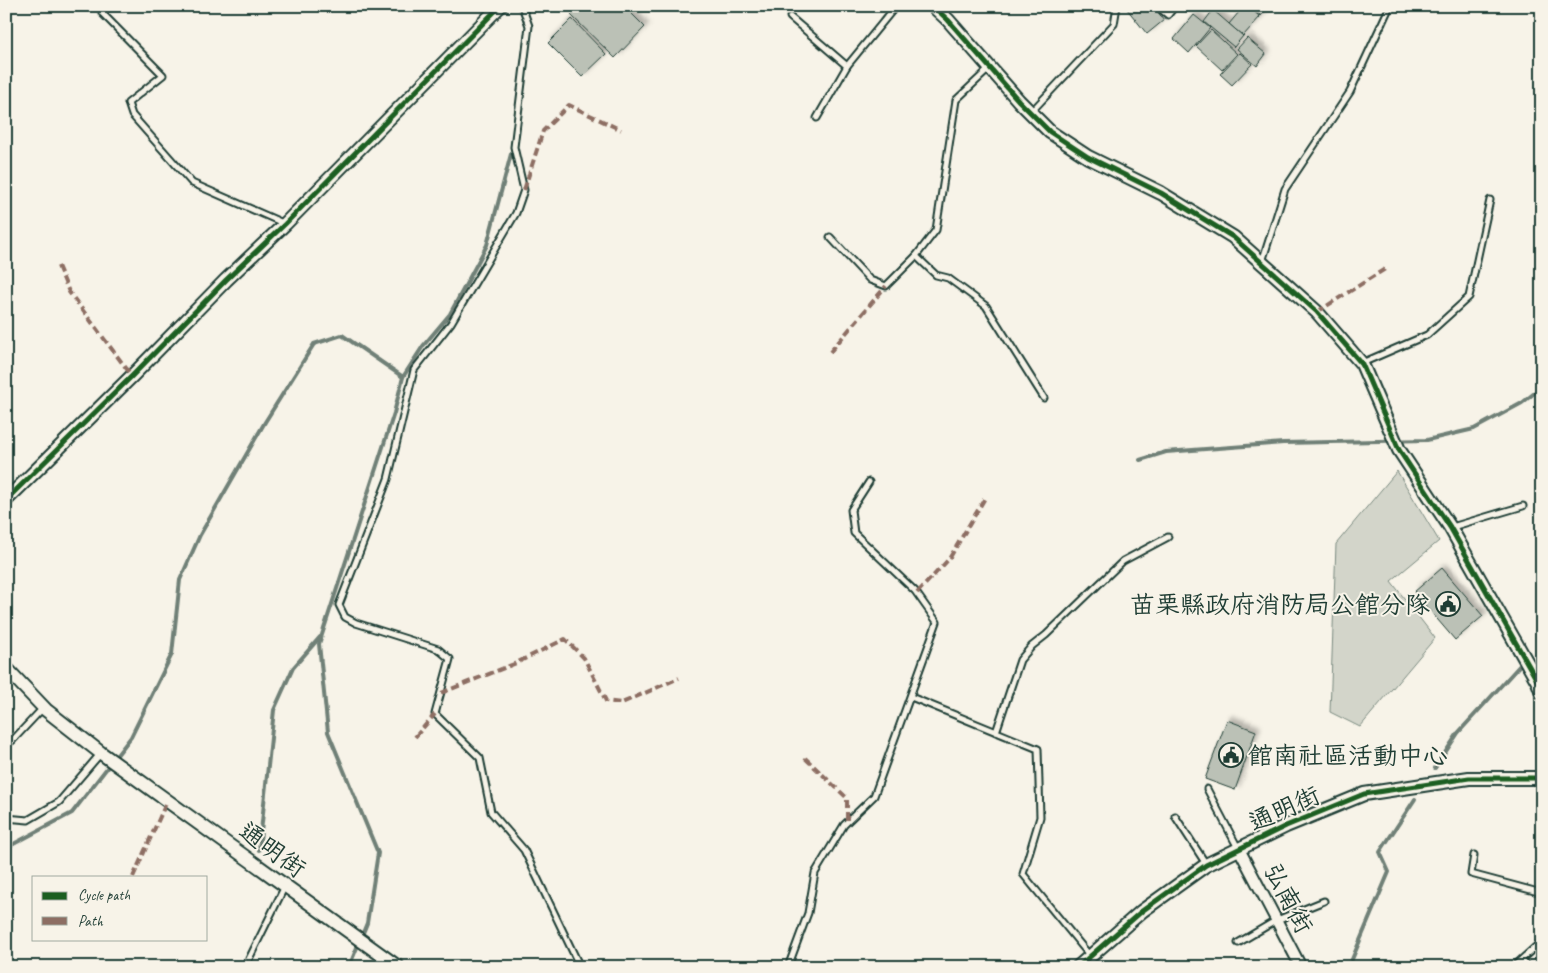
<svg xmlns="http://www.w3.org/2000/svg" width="1548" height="973" viewBox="0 0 1548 973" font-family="Caveat,'LXGW WenKai TC',sans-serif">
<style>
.green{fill:#d3d5ca;stroke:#79897f}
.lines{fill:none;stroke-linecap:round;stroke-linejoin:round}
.stream{stroke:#6f8077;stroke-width:4}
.building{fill:#bbc1b6;stroke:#1f3d34;filter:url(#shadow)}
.service-casing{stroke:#1f3d34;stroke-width:9}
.minor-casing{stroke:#1f3d34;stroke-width:14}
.tertiary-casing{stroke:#1f3d34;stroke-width:16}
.service{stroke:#f7f3e8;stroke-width:5}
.minor{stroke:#f7f3e8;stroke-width:10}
.tertiary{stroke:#f7f3e8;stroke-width:12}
.quiet{stroke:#8d6e63;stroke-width:4;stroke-dasharray:8 4;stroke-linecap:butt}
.cycleway-casing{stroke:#f7f3e8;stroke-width:8}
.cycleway{stroke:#1b5e20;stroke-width:5}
.labels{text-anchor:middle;stroke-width:4;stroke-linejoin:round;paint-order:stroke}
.poi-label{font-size:25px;fill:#1f3d34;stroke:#f7f3e8;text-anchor:end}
.street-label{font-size:25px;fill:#1f3d34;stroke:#f7f3e8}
</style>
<defs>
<filter id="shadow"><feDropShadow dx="4" dy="-4" stdDeviation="2.5" flood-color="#0004"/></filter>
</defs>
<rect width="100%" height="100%" fill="#f7f3e8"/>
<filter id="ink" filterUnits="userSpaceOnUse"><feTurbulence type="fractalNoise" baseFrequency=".02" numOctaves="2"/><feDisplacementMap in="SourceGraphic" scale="10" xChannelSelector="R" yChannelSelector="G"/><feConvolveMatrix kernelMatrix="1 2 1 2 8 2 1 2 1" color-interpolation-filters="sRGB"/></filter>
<g filter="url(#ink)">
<!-- green -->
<polygon class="green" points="1397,471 1439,541 1391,581 1435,638 1360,727 1330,712 1336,544"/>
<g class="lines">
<!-- stream -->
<g class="stream">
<polyline points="1140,460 1166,452 1283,443 1427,440 1474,429 1522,403 1542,387"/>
<polyline points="1435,768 1458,733 1520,665"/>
<polyline points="6,848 72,813 131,737 172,654 180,580 200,535 265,422 314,344 342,335 403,377"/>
<polyline points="259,850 274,710 293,668 320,637"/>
<polyline points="1350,964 1389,872 1380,852 1415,799"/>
<polyline points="349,967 367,923 378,853 328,732 319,644 394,413 403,377 423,346 450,314 487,245 511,154"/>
</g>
</g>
<!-- building -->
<g class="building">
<polygon points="580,6 624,6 645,27 615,58 571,15"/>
<polygon points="1130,6 1153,6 1164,20 1147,34 1127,9"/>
<polygon points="1244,6 1248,6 1260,17 1243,36 1229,24"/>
<polygon points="1249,6 1269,6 1261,16"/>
<polygon points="1213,10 1243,36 1234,47 1204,22"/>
<polygon points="1194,15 1210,28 1189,53 1174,39"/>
<polygon points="572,19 606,54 582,77 548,43"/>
<polygon points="1211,30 1237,54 1222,70 1196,46"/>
<polygon points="1247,38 1266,54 1257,66 1237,49"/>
<polygon points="1240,53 1252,64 1232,85 1220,74"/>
<polygon points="1442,568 1483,616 1455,640 1414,592"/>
<polygon points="1227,720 1256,731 1235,790 1205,779"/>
</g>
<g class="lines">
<defs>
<g id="service">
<polyline points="110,6 102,13 163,75 128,103 132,115 192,183 283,223"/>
<polyline points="522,6 529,26 514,147 524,190 516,213 451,323 414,370 388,479 339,605 345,617 356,623 438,649 450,659 435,714 480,758 491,812 524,850 580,967"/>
<polyline points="1157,6 1168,15 1175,6"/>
<polyline points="790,17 847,66"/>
<polyline points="1031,112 1114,24 1117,6"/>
<polyline points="817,118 847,66 896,6"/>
<polyline points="830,237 870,280 886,286 916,256 936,275 948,278 986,306 1044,398"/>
<polyline points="916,256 936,230 956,100 990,68"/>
<polyline points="1262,262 1285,189 1350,92 1390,6"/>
<polyline points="1362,363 1427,335 1469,297 1490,200"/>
<polyline points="1452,527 1523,506"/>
<polyline points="911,697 1038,749 1040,817 1023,874 1090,956"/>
<polyline points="996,732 1020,660 1032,646 1046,635 1123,561 1168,537"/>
<polyline points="12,741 43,708"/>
<polyline points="1207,789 1238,848"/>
<polyline points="1175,816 1206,864"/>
<polyline points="6,818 28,820 59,802 101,753"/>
<polyline points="1474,855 1471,874 1542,893"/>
<polyline points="1238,943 1277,920 1324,901"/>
<polyline points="1522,960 1527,967"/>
<polyline points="245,967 285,886"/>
<polyline points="788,967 808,913 815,873 844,825 874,796 937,622 915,591 854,533 851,510 869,482"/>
<polyline points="1513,967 1542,941"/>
</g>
<polyline id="minor" points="1239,849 1301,967"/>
<g id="tertiary">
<polyline points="933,6 948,20 1019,101 1050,132 1088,157 1161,193 1233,237 1317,312 1362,364 1399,450 1450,527 1538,682 1542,693"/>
<polyline points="6,500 132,376 226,280 285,224 500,6"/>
<polyline points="6,668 46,710 101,753 398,967"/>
<polyline points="1078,967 1142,911 1206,865 1286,826 1364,794 1469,778 1542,778"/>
</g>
</defs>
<!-- service casing -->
<use href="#service" class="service-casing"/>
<!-- minor casing -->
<use href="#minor" class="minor-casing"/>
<!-- tertiary casing -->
<use href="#tertiary" class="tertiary-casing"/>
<!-- service -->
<use href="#service" class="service"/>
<!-- minor -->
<use href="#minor" class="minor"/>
<!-- tertiary -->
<use href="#tertiary" class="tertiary"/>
<!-- quiet -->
<g class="quiet">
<polyline points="524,190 543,131 569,105 621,130"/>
<polyline points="58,266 69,292 132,376"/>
<polyline points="1317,312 1385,269"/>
<polyline points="830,352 886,286"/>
<polyline points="917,593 949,559 985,498"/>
<polyline points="441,693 514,664 565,639 584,658 606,701 622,703 679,678"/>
<polyline points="415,737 435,714"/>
<polyline points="805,758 847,798 847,822"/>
<polyline points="133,877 167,801"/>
</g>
<defs>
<g id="cycleway">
<polyline points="933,6 948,20 1019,101 1050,132 1088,157 1161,193 1233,237 1317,312 1362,364 1399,450 1450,527 1538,682 1542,693"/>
<polyline points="6,500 132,376 226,280 285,224 500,6"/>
<polyline points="1078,967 1142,911 1206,865 1286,826 1364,794 1469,778 1542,778"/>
</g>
</defs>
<!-- cycleway casing -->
<use href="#cycleway" class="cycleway-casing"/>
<!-- cycleway -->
<use href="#cycleway" class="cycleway"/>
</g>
</g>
<!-- icons -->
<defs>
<symbol id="civic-ring" viewBox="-11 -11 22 22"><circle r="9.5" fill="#f7f3e8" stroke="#1f3d34" stroke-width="1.5"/><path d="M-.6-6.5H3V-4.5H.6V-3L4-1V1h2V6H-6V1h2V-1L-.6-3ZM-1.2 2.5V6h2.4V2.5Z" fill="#1f3d34"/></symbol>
</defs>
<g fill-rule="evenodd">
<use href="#civic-ring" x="1434" y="590" width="28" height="28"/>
<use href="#civic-ring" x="1217" y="741" width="28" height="28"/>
</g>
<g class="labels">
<!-- poi labels -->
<g class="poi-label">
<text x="1430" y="613">苗栗縣政府消防局公館分隊</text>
<text x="1248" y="764" text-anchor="start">館南社區活動中心</text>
</g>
<!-- street labels -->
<g class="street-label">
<text transform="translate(1284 808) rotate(-24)" y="9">通明街</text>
<text transform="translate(273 849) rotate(36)" y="9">通明街</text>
<text transform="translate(1289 898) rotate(62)" y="9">弘南街</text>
</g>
</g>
<!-- margin -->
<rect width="1548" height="973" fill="none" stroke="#f7f3e8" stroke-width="25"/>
<rect x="12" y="12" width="1523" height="948" fill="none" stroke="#1f3d34" stroke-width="2" filter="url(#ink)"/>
<!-- legend -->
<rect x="32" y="876" width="175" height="65" fill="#f7f3e8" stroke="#a1aaa0"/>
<rect x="42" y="892" width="25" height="8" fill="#1b5e20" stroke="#a1aaa0"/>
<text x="78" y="900" font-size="15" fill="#1f3d34">Cycle path</text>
<rect x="42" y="917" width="25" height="8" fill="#8d6e63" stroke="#a1aaa0"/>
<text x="78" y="926" font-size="15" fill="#1f3d34">Path</text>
</svg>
